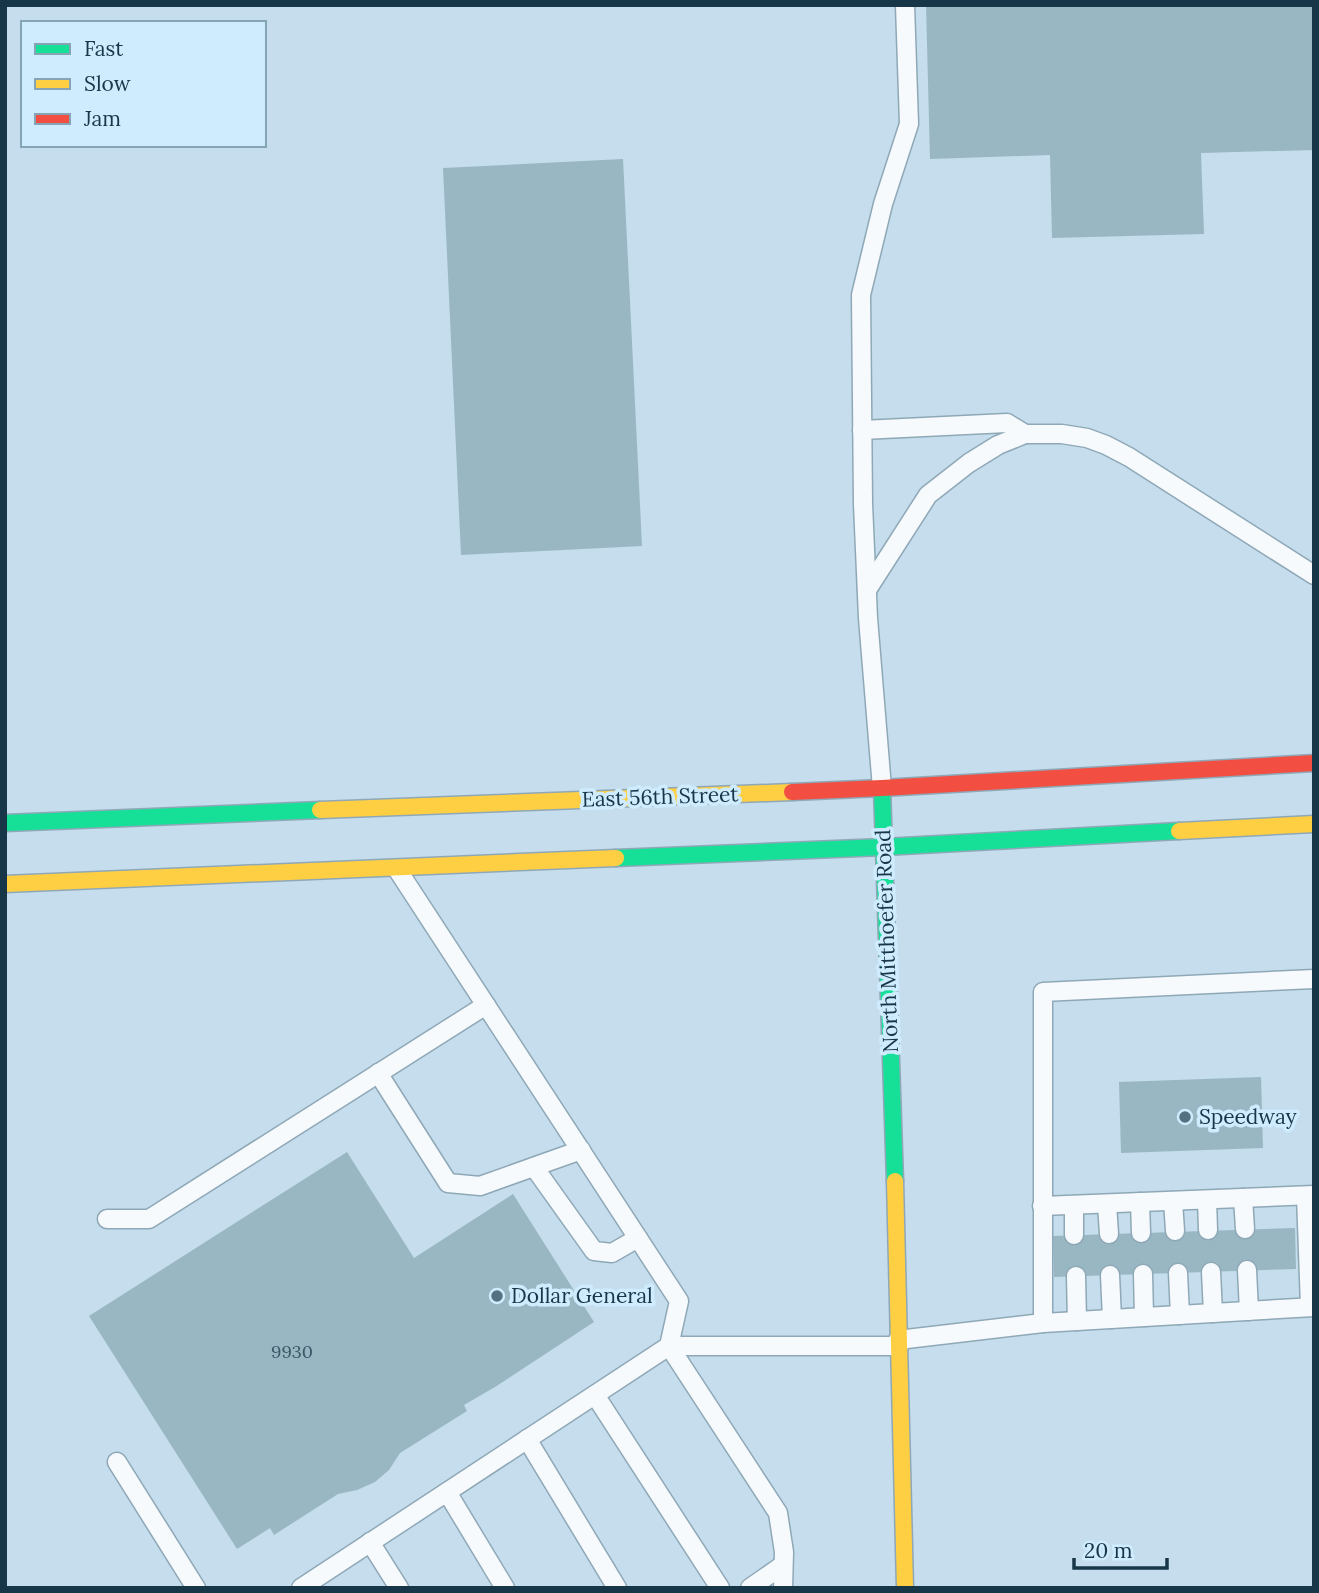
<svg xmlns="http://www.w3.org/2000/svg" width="1319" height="1593" viewBox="0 0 1319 1593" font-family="Lora,serif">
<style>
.building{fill:#99b7c2}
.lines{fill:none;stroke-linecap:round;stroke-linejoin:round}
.lane-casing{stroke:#8fa8b7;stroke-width:21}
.fast-casing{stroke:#8fa8b7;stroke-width:19}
.slow-casing{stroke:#8fa8b7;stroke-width:19}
.jam-casing{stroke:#8fa8b7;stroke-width:19}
.lane{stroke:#f6fafc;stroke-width:18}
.fast{stroke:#16e098;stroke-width:16}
.slow{stroke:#ffcf43;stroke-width:16}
.jam{stroke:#f24e42;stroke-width:16}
.poi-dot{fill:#547182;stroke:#cfecfe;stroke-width:2.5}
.labels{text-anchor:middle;stroke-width:7;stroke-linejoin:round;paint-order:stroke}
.number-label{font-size:18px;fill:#385767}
.street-label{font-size:21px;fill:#173749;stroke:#cfecfe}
.poi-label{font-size:21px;fill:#173749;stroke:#cfecfe;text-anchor:start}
</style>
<rect width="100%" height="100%" fill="#c5ddec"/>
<!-- building -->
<g class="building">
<polygon points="926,5 1314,5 1314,150 1201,153 1204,234 1052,238 1050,155 930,159"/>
<polygon points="623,159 642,546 461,555 443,168"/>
<polygon points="1261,1077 1263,1148 1121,1153 1119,1082"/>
<polygon points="347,1152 414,1258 513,1194 594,1322 495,1387 464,1405 467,1411 400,1453 389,1470 375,1482 357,1490 338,1494 274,1535 270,1528 237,1549 89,1316"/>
<polygon points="1295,1228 1296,1269 1054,1277 1053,1236"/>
</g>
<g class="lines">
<defs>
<g id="lane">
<polyline points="862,430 1007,423 1025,434"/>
<polyline points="867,590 928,495 969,463 998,445 1025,434 1062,434 1087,438 1106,445 1129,457 1314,575"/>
<polyline points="882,788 868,618 863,504 861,295 883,204 909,124 905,5"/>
<polyline points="1314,979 1043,992 1043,1323 1314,1307"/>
<polyline points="378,1073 448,1183 480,1186 581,1150"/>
<polyline points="534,1167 594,1251 612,1253 638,1238"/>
<polyline points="1306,1196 1310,1307"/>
<polyline points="1243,1198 1245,1229"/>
<polyline points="1207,1200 1208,1230"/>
<polyline points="1173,1201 1175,1231"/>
<polyline points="1140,1202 1141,1233"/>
<polyline points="1107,1204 1109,1234"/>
<polyline points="1074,1205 1074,1235"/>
<polyline points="1042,1206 1314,1195"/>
<polyline points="107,1219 149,1219 486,1005"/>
<polyline points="1247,1270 1249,1311"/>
<polyline points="1211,1272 1213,1313"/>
<polyline points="1178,1273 1180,1315"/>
<polyline points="1143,1274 1144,1317"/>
<polyline points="1110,1275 1112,1319"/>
<polyline points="1076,1276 1077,1321"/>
<polyline points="898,1340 1043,1323"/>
<polyline points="595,1395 720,1588"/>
<polyline points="527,1439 617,1588"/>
<polyline points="117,1462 196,1588"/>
<polyline points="447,1492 505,1588"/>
<polyline points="370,1542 399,1588"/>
<polyline points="301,1588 669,1346 679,1301 397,869"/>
<polyline points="750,1588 783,1565"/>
<polyline points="783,1588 784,1552 778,1513 669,1346 899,1346"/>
</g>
<g id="fast">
<polyline points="882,788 895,1181"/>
<polyline points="5,823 320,810"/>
<polyline points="616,858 884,847 1179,831"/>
</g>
<g id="slow">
<polyline points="320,810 792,792"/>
<polyline points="1179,831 1314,824"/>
<polyline points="5,884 616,858"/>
<polyline points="895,1181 905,1588"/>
</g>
<polyline id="jam" points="792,792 882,788 1314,763"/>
</defs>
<!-- lane casing -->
<use href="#lane" class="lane-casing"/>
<!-- fast casing -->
<use href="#fast" class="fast-casing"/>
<!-- slow casing -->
<use href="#slow" class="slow-casing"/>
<!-- jam casing -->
<use href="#jam" class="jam-casing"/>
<!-- lane -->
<use href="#lane" class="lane"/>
<!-- fast -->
<use href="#fast" class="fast"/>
<!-- slow -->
<use href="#slow" class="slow"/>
<!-- jam -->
<use href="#jam" class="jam"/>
</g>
<!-- markers -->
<g class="poi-dot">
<circle cx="1185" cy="1117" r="7"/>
<circle cx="497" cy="1296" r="7"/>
</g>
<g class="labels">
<!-- number labels -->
<g class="number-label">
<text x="292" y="1358">9930</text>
</g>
<!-- street labels -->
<g class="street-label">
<text transform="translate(660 797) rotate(-2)" y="7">East 56th Street</text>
<text transform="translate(887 941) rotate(-92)" y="7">North Mitthoefer Road</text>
</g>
<!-- poi labels -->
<g class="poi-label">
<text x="1199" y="1124">Speedway</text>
<text x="511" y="1303">Dollar General</text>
</g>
</g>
<!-- border -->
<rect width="1319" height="1593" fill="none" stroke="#173749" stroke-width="14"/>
<!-- legend -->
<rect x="21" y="21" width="245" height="126" fill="#cfecfe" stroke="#85a4b6" stroke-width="2"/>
<rect x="35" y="44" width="35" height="10" fill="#16e098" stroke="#85a4b6" stroke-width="2"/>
<text x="84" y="56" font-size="21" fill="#173749">Fast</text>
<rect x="35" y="79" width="35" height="10" fill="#ffcf43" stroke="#85a4b6" stroke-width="2"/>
<text x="84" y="91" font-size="21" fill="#173749">Slow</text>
<rect x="35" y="114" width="35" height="10" fill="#f24e42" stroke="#85a4b6" stroke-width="2"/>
<text x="84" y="126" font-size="21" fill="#173749">Jam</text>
<!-- scale -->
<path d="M1074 1558v10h93v-10" fill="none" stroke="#173749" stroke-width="3.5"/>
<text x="1084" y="1558" font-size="21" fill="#173749" stroke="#cfecfe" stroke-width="5" paint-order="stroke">20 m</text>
</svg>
